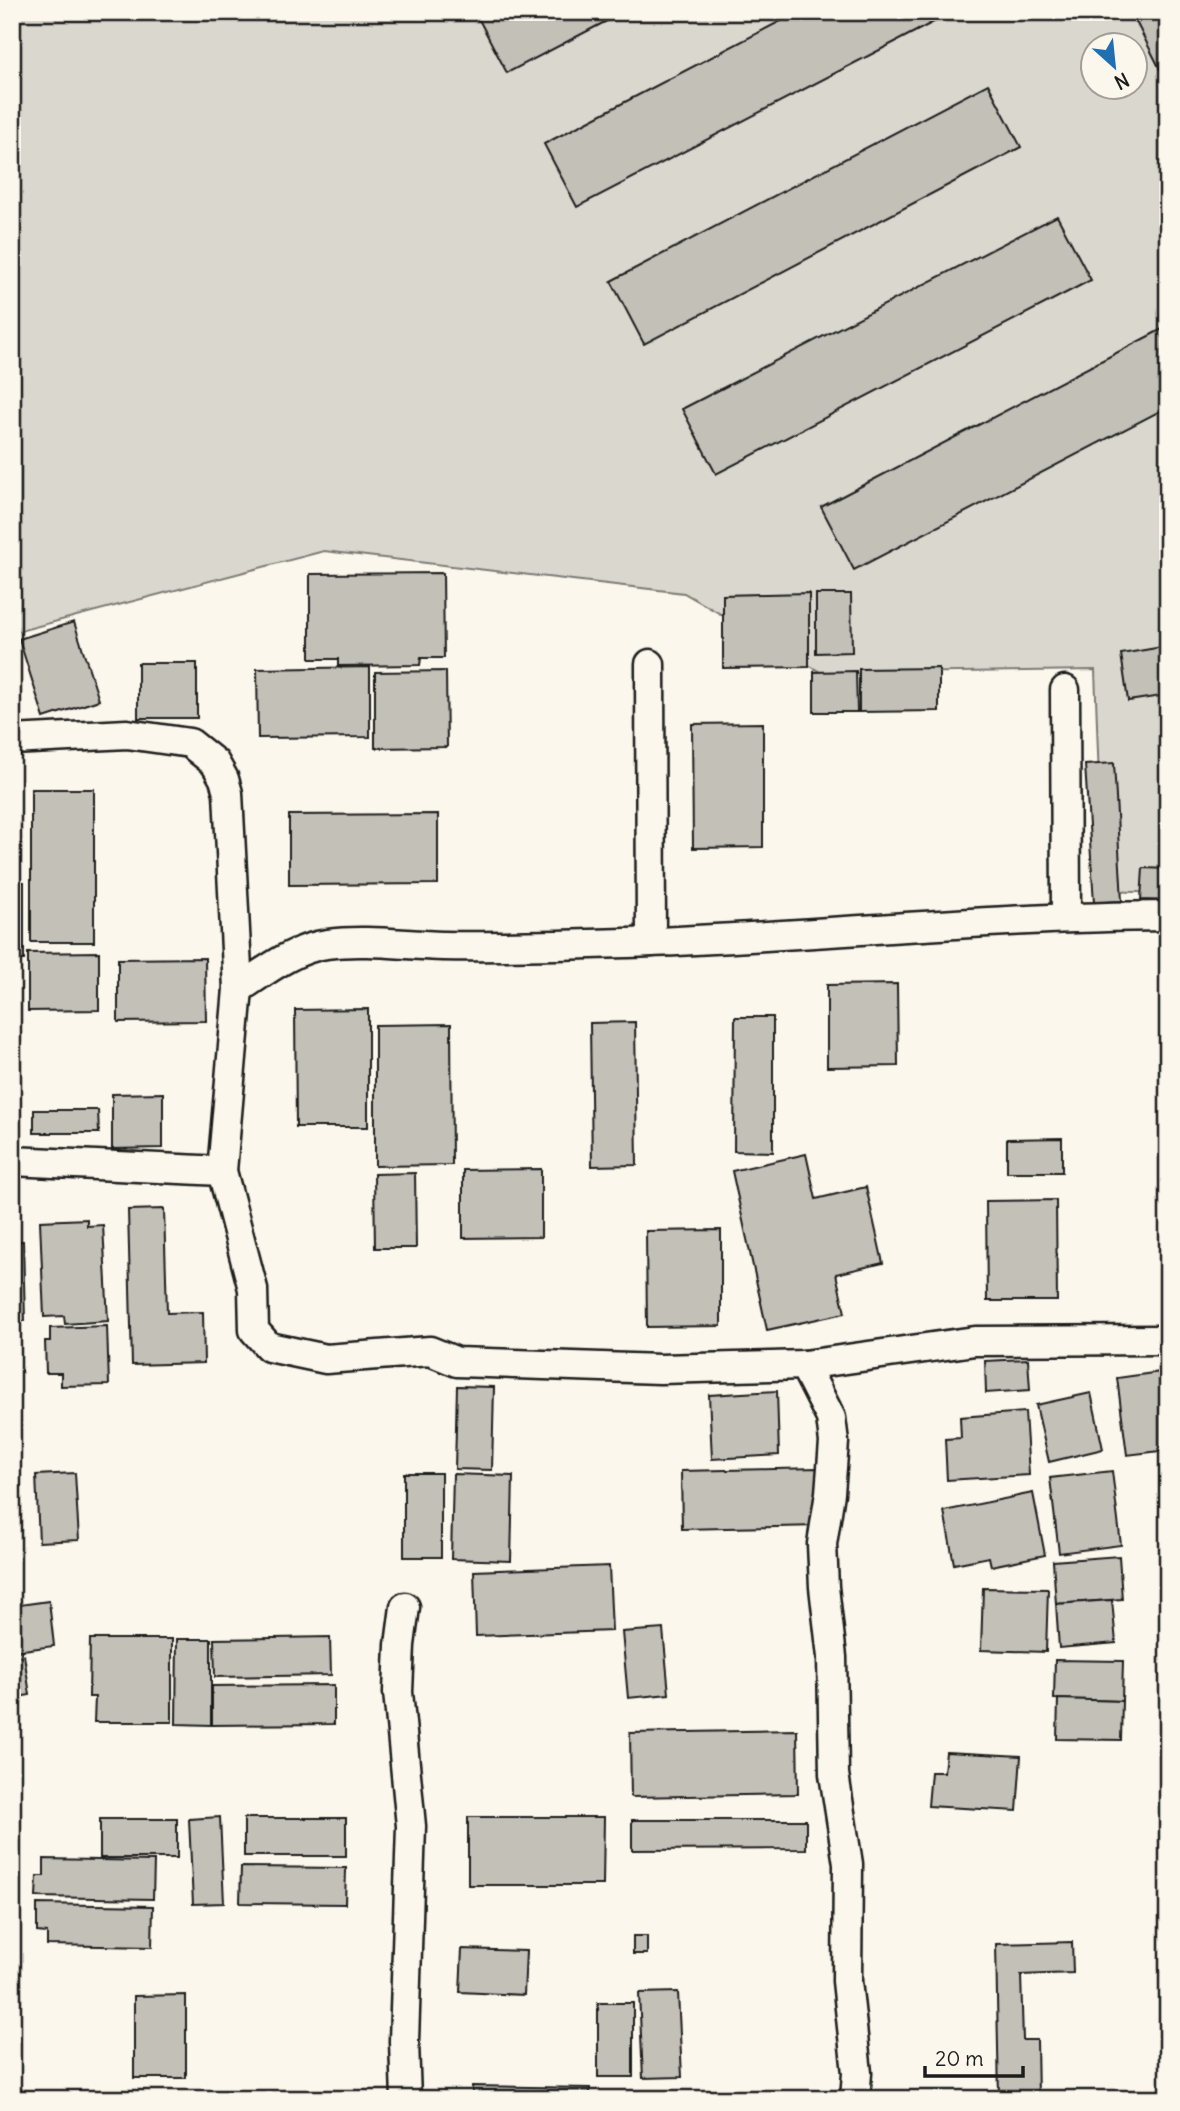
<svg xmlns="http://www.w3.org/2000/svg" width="1180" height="2111" viewBox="0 0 1180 2111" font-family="Delius,sans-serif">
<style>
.green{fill:#dad7ce;stroke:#7b7a75;stroke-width:2;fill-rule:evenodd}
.building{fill:#c3c0b8;stroke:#1c1c1c;stroke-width:2}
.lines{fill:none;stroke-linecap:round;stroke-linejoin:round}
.minor-casing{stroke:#1c1c1c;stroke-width:33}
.minor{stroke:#fbf7ec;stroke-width:28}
</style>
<rect width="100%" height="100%" fill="#fbf7ec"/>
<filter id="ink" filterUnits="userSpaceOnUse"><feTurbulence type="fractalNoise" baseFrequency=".0143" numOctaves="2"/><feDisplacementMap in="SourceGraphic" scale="14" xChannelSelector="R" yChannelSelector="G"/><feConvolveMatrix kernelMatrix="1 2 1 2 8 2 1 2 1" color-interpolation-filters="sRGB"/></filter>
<g filter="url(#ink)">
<!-- green -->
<path class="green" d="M12 12H1168V893L1103 891 1095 670 824 674 684 593 324 551 12 633ZM1092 46H1134V88H1092Z"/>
<!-- building -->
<g class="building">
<polygon points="475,12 624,12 507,73"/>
<polygon points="798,12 953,12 577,207 544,144"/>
<polygon points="1131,12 1168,12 1168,68 1161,71"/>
<polygon points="988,84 1021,147 644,344 611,281"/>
<polygon points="1057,216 1091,280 716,474 682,409"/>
<polygon points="1168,326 1168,407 854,570 821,507"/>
<polygon points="443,573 444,658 421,658 420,665 338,666 338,659 310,659 310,574"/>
<polygon points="809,593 809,667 723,668 723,595"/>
<polygon points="816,594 851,594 852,652 816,653"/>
<polygon points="74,622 99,700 44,718 19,639"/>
<polygon points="1168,646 1168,695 1128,701 1121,654"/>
<rect x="138" y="663" width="59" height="55"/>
<polygon points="370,667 370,737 258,738 257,669"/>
<polygon points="939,668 939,711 859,712 859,669"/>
<polygon points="446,671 447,747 375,748 375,672"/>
<polygon points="856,671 857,712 814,712 814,672"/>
<polygon points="763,723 763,847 693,848 692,724"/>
<polygon points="1114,763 1122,901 1094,903 1085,765"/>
<rect x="31" y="789" width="63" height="153"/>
<polygon points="438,814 438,884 289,885 289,815"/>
<polygon points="1143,868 1168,869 1168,901 1141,900"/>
<rect x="12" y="882" width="12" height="78"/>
<polygon points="99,952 99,1010 28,1011 28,953"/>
<polygon points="205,958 206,1021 118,1022 118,959"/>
<polygon points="12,962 14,1132 12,1132"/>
<polygon points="897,984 898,1066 827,1067 827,985"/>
<polygon points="368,1009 368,1127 296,1127 295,1010"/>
<polygon points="735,1017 773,1017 773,1152 734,1151"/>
<polygon points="635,1022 637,1165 592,1166 590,1023"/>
<polygon points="451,1024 452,1165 375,1166 375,1025"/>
<polygon points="163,1093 163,1148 112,1149 112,1094"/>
<polygon points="34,1110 98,1110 99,1133 34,1133"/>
<polygon points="1062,1138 1062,1172 1007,1172 1007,1139"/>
<polygon points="806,1154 816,1199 866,1187 883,1263 836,1274 845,1313 767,1330 732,1171"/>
<polygon points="541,1169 541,1237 463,1238 463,1170"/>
<polygon points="415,1173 416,1248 375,1248 374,1174"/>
<polygon points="1056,1200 1057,1301 987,1301 986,1201"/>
<polygon points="164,1209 167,1313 203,1312 204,1363 132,1365 128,1210"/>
<polygon points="87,1219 87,1226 103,1225 108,1321 65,1324 64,1316 44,1317 40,1221"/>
<polygon points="721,1230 721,1326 647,1327 646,1231"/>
<polygon points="12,1241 23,1241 25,1321 12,1321"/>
<polygon points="107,1326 109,1385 61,1386 61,1373 46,1373 45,1341 50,1341 50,1328"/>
<polygon points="1028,1359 1030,1390 986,1393 985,1361"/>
<polygon points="1168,1371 1168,1450 1127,1455 1117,1378"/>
<polygon points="457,1386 494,1387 492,1470 455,1469"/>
<polygon points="777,1391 779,1455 712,1459 709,1395"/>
<polygon points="1091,1393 1103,1449 1049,1462 1036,1405"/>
<polygon points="1025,1412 1029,1475 947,1480 945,1439 961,1438 960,1417"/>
<polygon points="818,1468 819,1526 682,1529 681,1471"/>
<polygon points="1112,1471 1121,1545 1059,1553 1050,1478"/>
<polygon points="75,1473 79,1540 39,1542 36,1475"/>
<rect x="404" y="1473" width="37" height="84"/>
<polygon points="453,1474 513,1476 511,1561 451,1559"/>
<polygon points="1033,1493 1045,1555 991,1566 989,1557 954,1564 944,1511"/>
<polygon points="1119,1556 1122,1599 1056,1604 1053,1561"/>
<polygon points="609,1566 612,1631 476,1636 474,1571"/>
<polygon points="983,1588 1048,1589 1046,1652 981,1650"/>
<polygon points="1112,1600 1116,1643 1059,1648 1056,1604"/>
<polygon points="49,1601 54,1646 15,1651 12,1606"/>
<polygon points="663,1629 669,1694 628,1698 622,1632"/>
<polygon points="330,1637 331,1675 215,1677 214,1639"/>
<polygon points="90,1639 172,1639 172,1722 94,1722 95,1697 89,1697"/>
<polygon points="177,1639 211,1639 211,1725 176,1724"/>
<polygon points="24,1655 30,1695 12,1698 12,1657"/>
<polygon points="1055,1660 1123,1661 1122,1701 1054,1699"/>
<polygon points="334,1685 334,1724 212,1725 212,1686"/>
<polygon points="1058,1699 1122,1701 1121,1740 1057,1739"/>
<polygon points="797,1730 798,1794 631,1797 630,1733"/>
<polygon points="946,1752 1021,1756 1017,1811 928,1806 931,1772 944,1772"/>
<polygon points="220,1817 224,1903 193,1904 189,1819"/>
<polygon points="468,1817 604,1817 603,1885 468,1885"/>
<rect x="244" y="1818" width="102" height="38"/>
<rect x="100" y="1819" width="77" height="39"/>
<polygon points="632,1820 806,1820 806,1849 632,1850"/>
<polygon points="44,1859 154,1861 153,1899 36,1897 37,1876 44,1876"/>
<polygon points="241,1867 346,1868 345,1904 240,1903"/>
<polygon points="37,1904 153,1906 152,1947 47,1945 47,1933 37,1932"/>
<rect x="633" y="1936" width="14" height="18"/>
<polygon points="1072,1942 1073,1973 1021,1975 1023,2040 1037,2040 1038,2099 999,2099 996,1944"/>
<polygon points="462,1949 526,1951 524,1995 460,1992"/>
<polygon points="678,1992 682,2077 643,2078 639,1993"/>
<polygon points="186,1995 186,2078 134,2078 134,1996"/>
<rect x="598" y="2003" width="35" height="74"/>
<polygon points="472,2086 590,2088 590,2099 472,2099"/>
<polygon points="55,2095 185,2096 185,2099 55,2099"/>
<polygon points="797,2095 797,2099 711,2099 710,2097"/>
</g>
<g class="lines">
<defs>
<g id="minor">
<polyline points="650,664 651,942"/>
<polyline points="1065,690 1066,917"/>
<polyline points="12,740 127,734 190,743 215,763 224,779 228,793 238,989 222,1171 253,1289 254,1330 269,1347 326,1359 430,1351 457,1362 660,1369 804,1365 975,1341 1168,1340"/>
<path d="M238 989C266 971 292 949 327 944 365 939 404 945 443 946 505 947 566 945 628 943 808 937 988 917 1168 916"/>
<polyline points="12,1161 222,1171"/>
<polyline points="804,1365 831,1418 834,1442 830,1493 822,1544 824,1587 832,1657 834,1774 848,1864 847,1981 857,2073 855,2099"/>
<polyline points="405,1607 400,1645 398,1692 411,1826 404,2041 406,2099"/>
</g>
</defs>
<!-- minor casing -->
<use href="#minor" class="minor-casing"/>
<!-- minor -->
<use href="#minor" class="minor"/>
</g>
</g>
<!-- margin -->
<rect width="1180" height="2111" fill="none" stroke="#fbf7ec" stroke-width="42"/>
<rect x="21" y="21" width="1138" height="2069" fill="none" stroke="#1c1c1c" stroke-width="2.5" filter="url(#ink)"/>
<!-- north arrow -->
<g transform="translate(1114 66) rotate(153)"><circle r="33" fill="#fbf7ec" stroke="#a29f99" stroke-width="2"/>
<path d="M0-5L12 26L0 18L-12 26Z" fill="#1f6fb2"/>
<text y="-10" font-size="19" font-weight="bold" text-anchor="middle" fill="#1c1c1c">N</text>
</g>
<!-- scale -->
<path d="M925 2066v10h98v-10" fill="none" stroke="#1c1c1c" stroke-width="3.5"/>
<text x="935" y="2066" font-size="21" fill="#1c1c1c" stroke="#fbf7ec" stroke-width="5" paint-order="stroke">20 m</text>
</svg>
